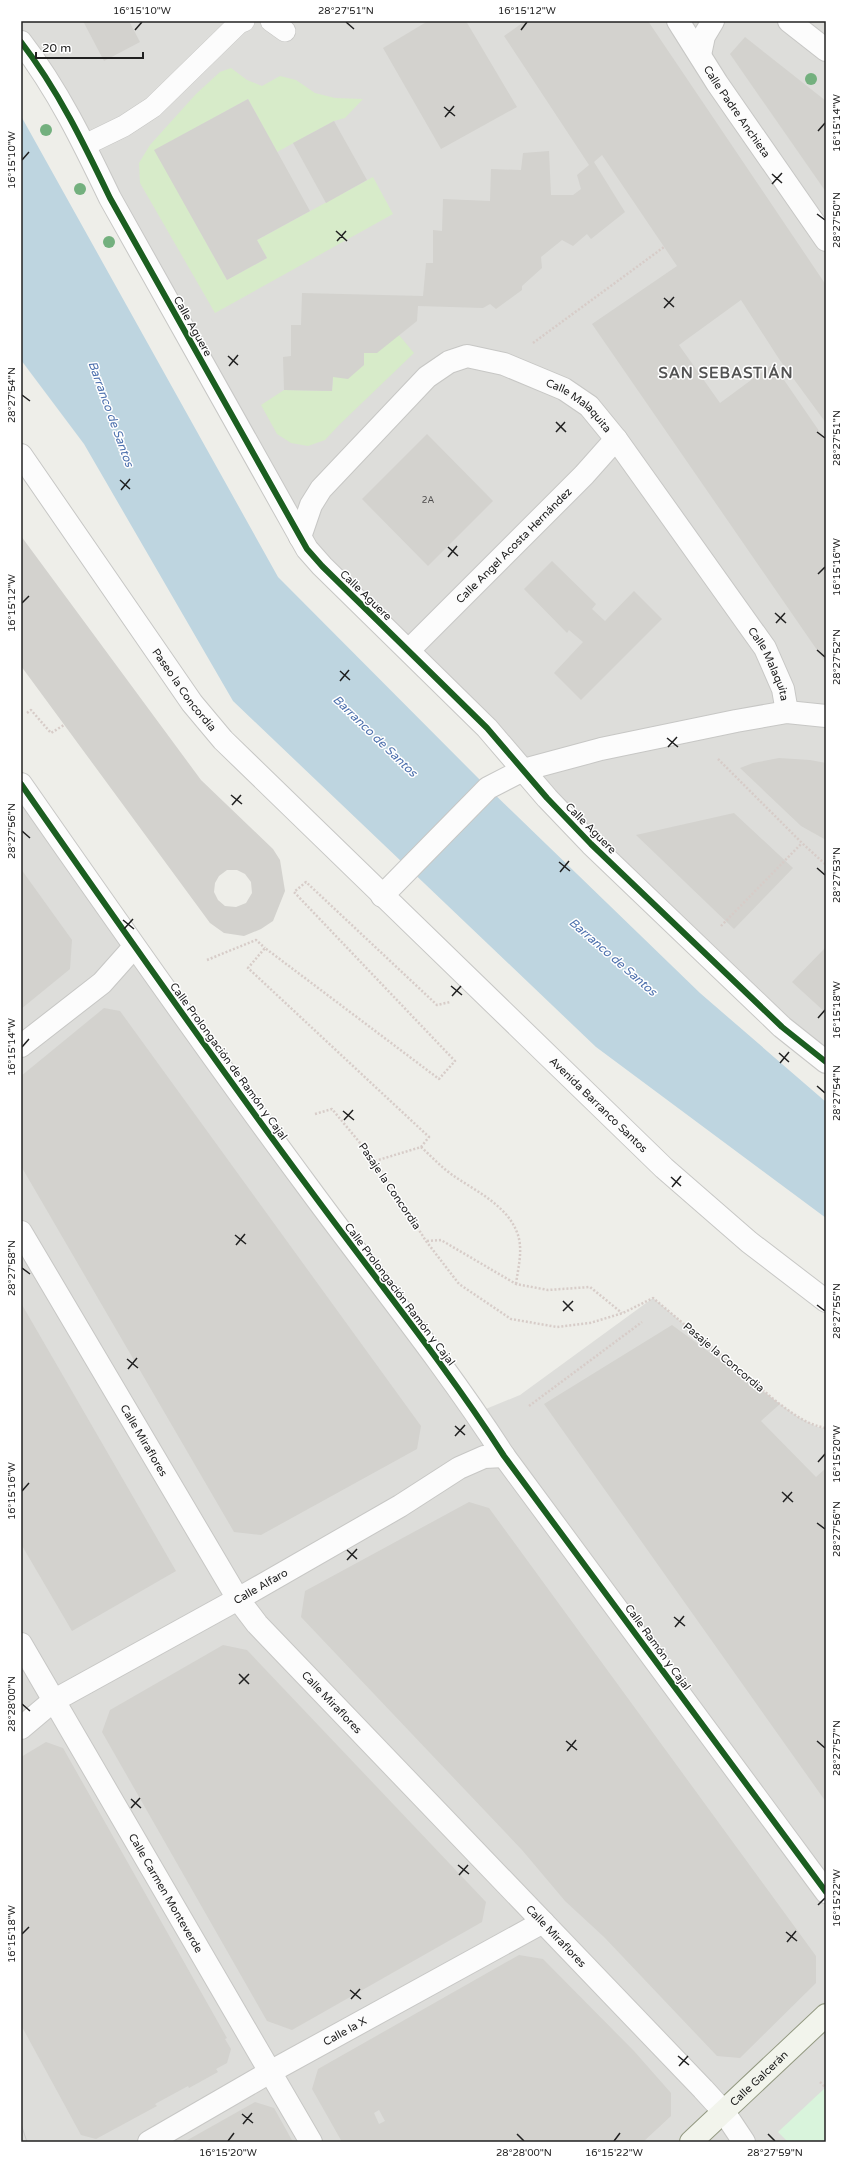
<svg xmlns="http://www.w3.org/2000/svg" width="847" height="2163" viewBox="0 0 847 2163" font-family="'Varela Round',sans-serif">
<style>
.residential{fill:#ddddda}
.grass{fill:#d7ebc9}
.park{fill:#d9f4dc}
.water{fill:#bed5e0}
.building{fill:#d3d2ce;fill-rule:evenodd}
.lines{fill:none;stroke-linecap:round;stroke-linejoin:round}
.service-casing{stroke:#c7c7c5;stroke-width:22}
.minor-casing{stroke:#c7c7c5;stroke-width:24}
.tertiary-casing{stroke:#c7c7c5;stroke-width:24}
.secondary-casing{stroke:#939981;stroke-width:24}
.path{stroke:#d7ccc8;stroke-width:2.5;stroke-dasharray:2 2;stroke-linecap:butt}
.service{stroke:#fcfcfc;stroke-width:21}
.minor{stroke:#fcfcfc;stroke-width:22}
.tertiary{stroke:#fcfcfc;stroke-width:22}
.secondary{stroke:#f2f4ec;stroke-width:22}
.tram{stroke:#cbcbca;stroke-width:1}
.cycleway-casing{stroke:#fff;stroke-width:8}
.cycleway{stroke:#1b5e20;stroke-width:6}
.tree{fill:#73b07e}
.ticks{fill:none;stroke:#202020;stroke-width:1.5}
.labels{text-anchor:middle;stroke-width:3;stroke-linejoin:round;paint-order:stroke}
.number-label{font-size:9px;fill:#4d4c4c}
.street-label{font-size:11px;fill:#202020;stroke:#fff}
.water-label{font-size:12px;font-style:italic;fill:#4f72ae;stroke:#fff}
.district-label{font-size:15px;font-weight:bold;letter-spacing:1px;fill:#535353;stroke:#fff}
.neatline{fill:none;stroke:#202020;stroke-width:1.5}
.ticks-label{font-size:10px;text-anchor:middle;fill:#202020}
</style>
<rect width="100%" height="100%" fill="#eeeee9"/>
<!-- residential -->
<g class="residential">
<polygon points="21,21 826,21 826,1062 322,566 21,42"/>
<polygon points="21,784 476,1413 520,1395 653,1298 777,1402 798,1417 817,1427 826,1428 826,2142 21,2142"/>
</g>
<!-- grass -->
<g class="grass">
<polygon points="231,68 247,80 262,86 280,76 296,80 315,93 335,98 363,99 345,118 334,121 277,152 248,99 155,150 227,280 267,258 257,240 373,177 393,214 215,313 140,183 139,163 150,145 196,94 220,72"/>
<polygon points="399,335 414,353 339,425 325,440 308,446 291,443 277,434 261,405 284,390 332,391 333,377 364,353"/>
</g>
<!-- park -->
<polygon class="park" points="826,2087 826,2142 788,2142 778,2132"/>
<!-- water -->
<polygon class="water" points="21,116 278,577 488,788 700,993 826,1102 826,1218 596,1047 233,701 84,444 21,360"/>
<!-- building -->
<g class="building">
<polygon points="83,21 129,21 140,42 104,61"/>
<polygon points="428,21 466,21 517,107 441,149 383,48"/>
<polygon points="525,21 648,21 826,285 826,423 779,359 741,300 679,345 720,403 773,364 826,441 826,663 592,324 677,266 602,155 594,162 625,212 591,239 587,234 573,246 562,240 541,257 542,268 522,286 522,290 496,309 490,304 483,308 418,306 417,321 377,353 364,353 364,365 348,379 333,377 332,391 284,390 283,357 291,356 291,325 301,325 302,293 423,296 426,263 433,263 433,230 442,231 443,199 490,201 491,169 521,170 523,153 549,151 551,195 573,195 581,189 577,175 589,165 504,36"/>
<polygon points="745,37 826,101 826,192 730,54"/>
<polygon points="248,99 310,211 257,240 267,258 227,280 154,150"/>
<polygon points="334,121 367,180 326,203 293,143"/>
<polygon points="427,434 493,501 428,566 362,499"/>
<path d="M21 536 201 780 273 849 280 860 285 891 273 921 261 929 244 936 224 933 210 923 21 666ZM227 870H237L245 874 251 882 252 893 246 903 236 907 225 906 218 900 214 892 215 883 219 876Z"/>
<polygon points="552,561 596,604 592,609 605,621 634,591 662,619 581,700 554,673 583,642 569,630 567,633 524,589"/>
<polygon points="779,758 810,760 826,763 826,840 801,826 740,768 753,763"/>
<polygon points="734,813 793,868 734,929 636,835"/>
<polygon points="21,869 72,940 70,969 21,1009"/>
<polygon points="826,947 826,1013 792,982"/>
<polygon points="104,1008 120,1011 421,1426 417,1449 261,1535 234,1532 21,1166 21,1076"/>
<polygon points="21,1303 176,1571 72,1631 21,1544"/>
<polygon points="672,1325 780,1404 761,1421 816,1477 826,1468 826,1802 544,1404"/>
<polygon points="469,1502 489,1508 816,1956 816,1983 740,2058 717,2056 604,1937 565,1901 522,1850 301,1617 305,1591"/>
<polygon points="223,1645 247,1650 486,1902 482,1922 292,2030 267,2021 102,1732 110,1710"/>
<polygon points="46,1742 63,1748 227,2038 225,2039 231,2049 227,2063 216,2069 218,2072 189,2088 188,2086 155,2104 157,2106 96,2139 81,2135 21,2025 21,1757"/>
<path d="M519 1955 543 1959 634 2051 671 2093V2116L643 2142H342L312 2089 318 2069ZM379 2110 385 2121 379 2124 374 2113Z"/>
<polygon points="255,2102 274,2108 293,2142 184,2142"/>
</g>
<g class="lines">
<defs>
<g id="service">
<polyline points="271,21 285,31"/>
<polyline points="85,145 124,126 153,107 239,23 244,21"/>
</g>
<g id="minor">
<path id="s1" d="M678 21 717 83 826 240"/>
<path d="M21 42C58 90 84 144 110 198L307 549 322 566 487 728 547 798 591 844 782 1027 826 1062"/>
<polyline points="700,55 704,36 713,21"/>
<path id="s2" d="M21 455 192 703 223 740 664 1168 749 1242 826 1301"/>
<path id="s3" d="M300 537 311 505 321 489 427 377 449 362 467 356 504 364 564 389 589 406 616 439 765 648 783 689 787 712"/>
<path id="s4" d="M409 650 584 475 616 439"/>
<path d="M21 784C115 919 210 1055 308 1187 374 1277 444 1363 504 1456L826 1892"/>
<polyline points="382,896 488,788 523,770 601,749 736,721 787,712 826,716"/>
<polyline points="21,1046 102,983 134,947"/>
<path id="s5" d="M21 1232 238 1599 257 1624 703 2089 724 2112 744 2142"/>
<path id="s6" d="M21 1644 311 2142"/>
<path id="s7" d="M21 1728 53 1701 238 1599 400 1506 459 1468 484 1457 504 1456"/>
<path id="s8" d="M149 2142 270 2072 543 1922"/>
</g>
<polyline id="tertiary" points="789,21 826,50"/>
<g id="secondary">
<path id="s9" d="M691 2142 826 2015"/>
</g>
</defs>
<!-- service casing -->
<use href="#service" class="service-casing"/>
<!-- minor casing -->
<use href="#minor" class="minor-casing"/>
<!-- tertiary casing -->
<use href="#tertiary" class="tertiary-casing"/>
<!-- secondary casing -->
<use href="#secondary" class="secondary-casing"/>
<!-- path -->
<g class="path">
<polyline points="533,343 664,247"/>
<polyline points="27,713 31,710 51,733 64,725"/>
<polyline points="718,759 802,843 826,865"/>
<polyline points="721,926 802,843"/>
<polyline points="207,960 256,940 265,948"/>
<path d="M315 1114 332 1109 375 1161 426 1241 459 1284 511 1319 557 1327 590 1323 623 1313 653 1298 777 1402C792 1413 807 1425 826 1428"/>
<path d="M421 1147C431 1156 440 1166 451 1174 475 1191 508 1205 518 1235 523 1251 518 1268 516 1284"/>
<polyline points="375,1161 421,1147 429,1137 248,968 265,948 439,1079 455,1061 294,892 306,882 437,1005 450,1002"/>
<polyline points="427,1241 441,1240 516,1284 548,1290 590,1287 622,1313"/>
<polyline points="529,1406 642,1322"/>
<polyline points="820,2082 826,2088"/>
</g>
<!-- service -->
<use href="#service" class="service"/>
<!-- minor -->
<use href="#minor" class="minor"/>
<!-- tertiary -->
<use href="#tertiary" class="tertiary"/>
<!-- secondary -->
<use href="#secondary" class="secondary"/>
<!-- tram -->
<polyline class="tram" points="21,2124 27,2142"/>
<defs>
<g id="cycleway">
<path d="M21 42C58 90 84 144 110 198L307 549 322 566 487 728 547 798 591 844 782 1027 826 1062"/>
<path d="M21 784C115 919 210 1055 308 1187 374 1277 444 1363 504 1456L826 1892"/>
</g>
</defs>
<!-- cycleway casing -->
<use href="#cycleway" class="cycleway-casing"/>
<!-- cycleway -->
<use href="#cycleway" class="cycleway"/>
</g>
<!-- trees -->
<g class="tree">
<circle cx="811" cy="79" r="6"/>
<circle cx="46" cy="130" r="6"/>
<circle cx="80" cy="189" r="6"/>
<circle cx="109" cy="242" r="6"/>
</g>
<!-- ticks -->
<path class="ticks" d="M346 22 354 29M135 30 142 22M521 30 527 22M444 107 455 116M445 117 454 106M818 131 825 123M22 160 29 152M772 174 782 183M772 184 782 173M817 214 825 220M336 231 347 241M337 241 346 231M664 298 674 307M664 308 674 297M228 356 238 365M229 366 238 355M22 395 30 401M556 422 566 432M556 432 565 422M817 432 825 438M120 480 130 489M121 490 130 479M448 547 458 556M448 557 457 546M818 574 825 567M22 603 29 596M775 613 786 623M776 623 785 613M817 650 825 657M340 671 350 680M340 681 349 670M667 738 678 747M668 747 677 737M231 795 242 804M232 805 241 795M22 831 30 838M559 862 570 871M817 868 825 875M560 872 569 861M123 920 134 929M124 929 133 919M451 986 462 995M452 996 461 986M818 1018 825 1010M22 1047 29 1039M779 1053 789 1062M780 1063 789 1052M817 1086 825 1093M343 1111 354 1120M344 1120 353 1110M671 1177 681 1186M672 1187 681 1176M235 1235 246 1244M236 1245 245 1234M22 1268 30 1274M563 1301 573 1311M817 1305 825 1311M563 1311 573 1301M127 1359 138 1368M128 1369 137 1358M455 1426 465 1435M455 1436 465 1425M818 1462 825 1454M22 1491 29 1483M782 1492 793 1502M783 1502 792 1492M817 1523 825 1529M347 1550 357 1559M347 1560 357 1549M674 1617 685 1626M675 1627 684 1616M239 1674 249 1684M239 1684 249 1674M22 1704 30 1711M566 1741 577 1750M817 1741 825 1748M567 1751 576 1740M131 1799 141 1808M131 1808 140 1798M458 1865 469 1874M459 1875 468 1865M818 1905 825 1898M786 1932 797 1941M22 1934 29 1927M787 1942 796 1931M350 1990 361 1999M351 1999 360 1989M678 2056 689 2065M679 2066 688 2056M242 2114 253 2123M243 2124 252 2113M517 2134 524 2141M768 2134 775 2141M228 2141 234 2133M614 2141 620 2133"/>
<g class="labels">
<!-- number labels -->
<g class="number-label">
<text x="428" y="503">2A</text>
</g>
<!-- street labels -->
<g class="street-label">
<text dy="4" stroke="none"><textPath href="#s1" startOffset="108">Calle Padre Anchieta</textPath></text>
<text transform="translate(193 326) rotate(61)" y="4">Calle Aguere</text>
<text dy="4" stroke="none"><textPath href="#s3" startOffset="377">Calle Malaquita</textPath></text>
<text dy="4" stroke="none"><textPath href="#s4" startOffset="148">Calle Angel Acosta Hernández</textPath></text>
<text transform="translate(366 595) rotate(44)" y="4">Calle Aguere</text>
<text dy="4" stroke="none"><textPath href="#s3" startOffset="701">Calle Malaquita</textPath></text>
<text dy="4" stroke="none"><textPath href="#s2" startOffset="286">Paseo la Concordia</textPath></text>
<text transform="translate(591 828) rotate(45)" y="4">Calle Aguere</text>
<text transform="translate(229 1061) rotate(54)" y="4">Calle Prolongación de Ramón y Cajal</text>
<text dy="4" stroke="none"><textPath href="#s2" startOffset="873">Avenida Barranco Santos</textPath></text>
<text transform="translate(390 1186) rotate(56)" y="4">Pasaje la Concordia</text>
<text transform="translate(400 1294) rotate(53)" y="4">Calle Prolongación Ramón y Cajal</text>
<text transform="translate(724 1357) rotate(40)" y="4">Pasaje la Concordia</text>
<text dy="4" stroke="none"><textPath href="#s5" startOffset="242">Calle Miraflores</textPath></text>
<text dy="4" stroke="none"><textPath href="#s7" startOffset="279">Calle Alfaro</textPath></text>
<text transform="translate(658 1647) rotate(54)" y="4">Calle Ramón y Cajal</text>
<text dy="4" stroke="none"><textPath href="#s5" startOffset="566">Calle Miraflores</textPath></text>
<text dy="4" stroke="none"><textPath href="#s6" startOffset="288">Calle Carmen Monteverde</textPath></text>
<text dy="4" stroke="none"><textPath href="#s5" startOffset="890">Calle Miraflores</textPath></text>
<text dy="4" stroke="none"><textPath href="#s8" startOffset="225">Calle la X</textPath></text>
<text dy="4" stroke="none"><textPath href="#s9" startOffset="93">Calle Galcerán</textPath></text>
</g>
<!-- water labels -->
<g class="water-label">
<text transform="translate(111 414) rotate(70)" y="4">Barranco de Santos</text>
<text transform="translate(375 736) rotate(44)" y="4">Barranco de Santos</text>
<text transform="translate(613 957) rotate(41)" y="4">Barranco de Santos</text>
</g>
<!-- district labels -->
<g class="district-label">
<text x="726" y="378">SAN SEBASTIÁN</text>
</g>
</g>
<!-- border -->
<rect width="847" height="2163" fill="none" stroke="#ffffff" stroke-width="44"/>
<!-- scale -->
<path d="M36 52v6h107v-6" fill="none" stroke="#202020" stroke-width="2"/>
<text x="42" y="52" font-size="12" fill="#202020" stroke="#ffffff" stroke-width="3" paint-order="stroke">20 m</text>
<rect x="22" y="22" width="803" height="2119" class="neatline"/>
<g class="ticks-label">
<text x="142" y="14">16°15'10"W</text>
<text x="346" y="14">28°27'51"N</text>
<text x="527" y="14">16°15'12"W</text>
<text transform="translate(836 123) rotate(-90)" y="4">16°15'14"W</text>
<text transform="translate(11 160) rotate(-90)" y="4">16°15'10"W</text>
<text transform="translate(836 220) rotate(-90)" y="4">28°27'50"N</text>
<text transform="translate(11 395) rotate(-90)" y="4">28°27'54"N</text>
<text transform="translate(836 438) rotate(-90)" y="4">28°27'51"N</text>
<text transform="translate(836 567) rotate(-90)" y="4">16°15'16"W</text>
<text transform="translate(11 603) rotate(-90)" y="4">16°15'12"W</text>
<text transform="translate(836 657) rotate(-90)" y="4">28°27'52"N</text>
<text transform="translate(11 831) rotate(-90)" y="4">28°27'56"N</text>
<text transform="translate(836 875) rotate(-90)" y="4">28°27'53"N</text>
<text transform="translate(836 1010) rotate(-90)" y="4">16°15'18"W</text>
<text transform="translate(11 1047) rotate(-90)" y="4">16°15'14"W</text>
<text transform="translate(836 1093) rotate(-90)" y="4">28°27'54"N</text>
<text transform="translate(11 1268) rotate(-90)" y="4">28°27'58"N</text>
<text transform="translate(836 1311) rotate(-90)" y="4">28°27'55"N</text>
<text transform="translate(836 1454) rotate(-90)" y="4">16°15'20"W</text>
<text transform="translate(11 1491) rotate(-90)" y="4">16°15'16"W</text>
<text transform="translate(836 1529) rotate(-90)" y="4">28°27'56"N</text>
<text transform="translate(11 1704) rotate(-90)" y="4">28°28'00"N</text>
<text transform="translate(836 1748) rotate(-90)" y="4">28°27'57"N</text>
<text transform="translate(836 1898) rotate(-90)" y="4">16°15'22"W</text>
<text transform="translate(11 1934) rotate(-90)" y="4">16°15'18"W</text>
<text x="228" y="2156">16°15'20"W</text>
<text x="524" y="2156">28°28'00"N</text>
<text x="614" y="2156">16°15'22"W</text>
<text x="775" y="2156">28°27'59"N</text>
</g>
</svg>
